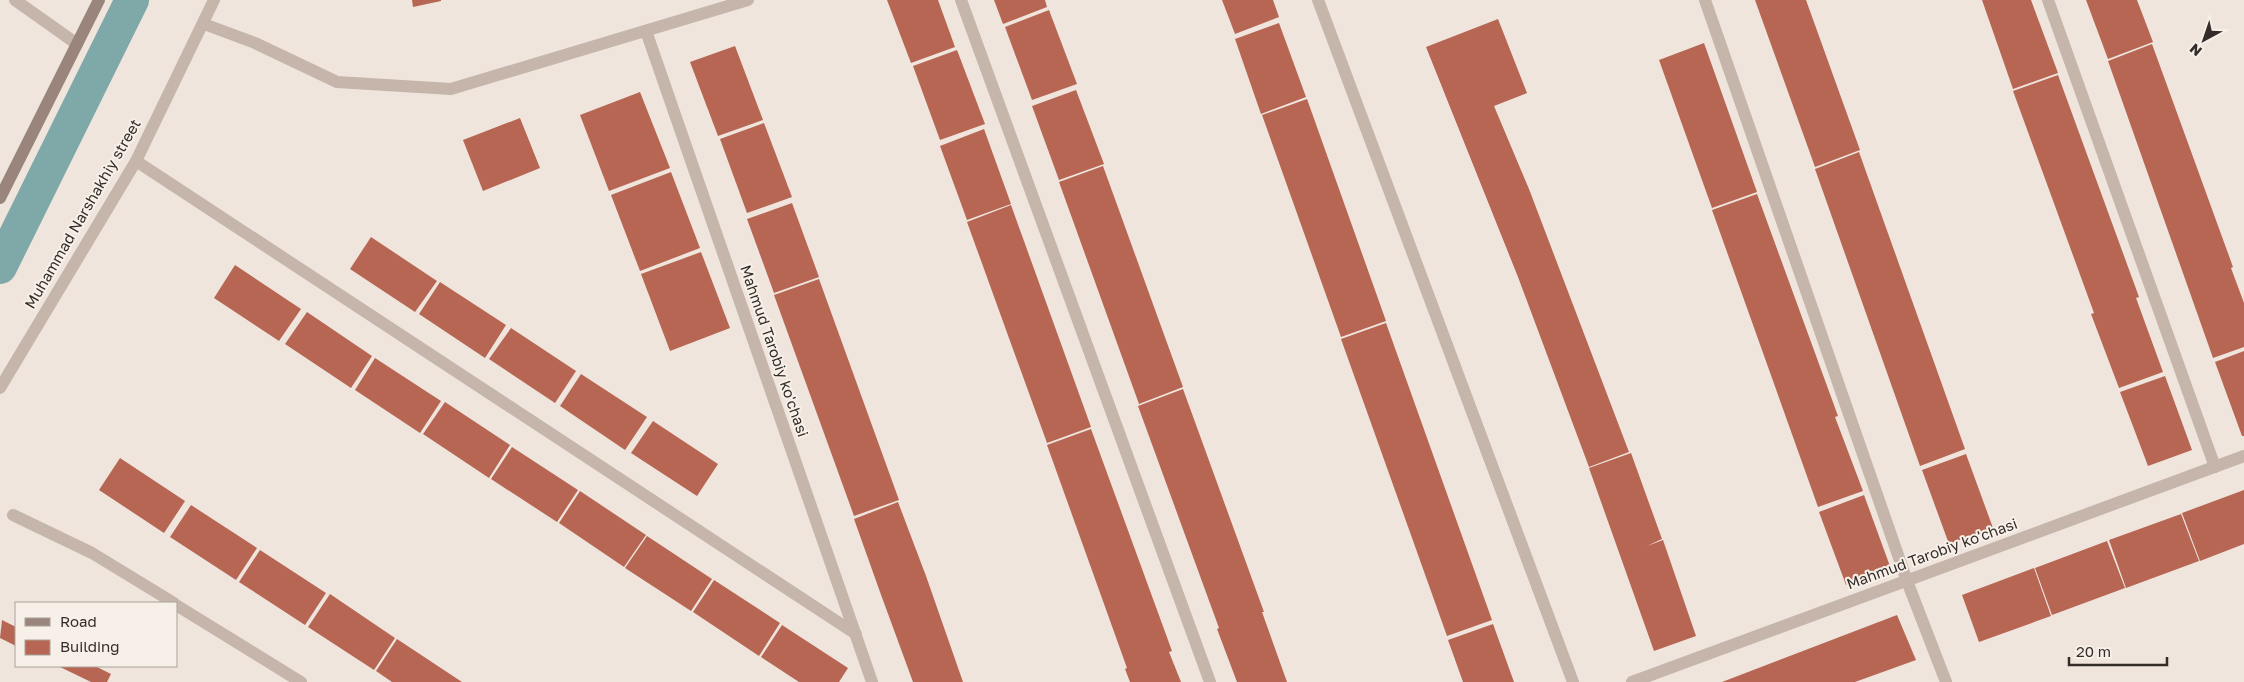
<svg xmlns="http://www.w3.org/2000/svg" width="2244" height="682" viewBox="0 0 2244 682" font-family="'Golos Text',sans-serif">
<style>
.lines{fill:none;stroke-linecap:round;stroke-linejoin:round}
.canal{stroke:#7fa8a8;stroke-width:34}
.building{fill:#b76653}
.street{stroke:#c5b5aa;stroke-width:12}
.secondary{stroke:#99857c;stroke-width:12}
.labels{text-anchor:middle;stroke-width:4;stroke-linejoin:round;paint-order:stroke}
.street-label{font-size:15px;fill:#342c29;stroke:#f7f0e8}
</style>
<rect width="100%" height="100%" fill="#efe5dd"/>
<g class="lines">
<!-- canal -->
<polyline class="canal" points="0,267 132,0"/>
</g>
<!-- building -->
<g class="building">
<polygon points="412,0 441,0 441,1 413,7"/>
<polygon points="887,0 938,0 955,47 911,63"/>
<polygon points="994,0 1045,0 1047,7 1003,24"/>
<polygon points="1222,0 1273,0 1279,17 1235,34"/>
<polygon points="1755,0 1806,0 1860,150 1815,167"/>
<polygon points="1982,0 2031,0 2058,73 2013,89"/>
<polygon points="2086,0 2137,0 2153,42 2108,59"/>
<polygon points="1049,10 1077,84 1032,100 1005,27"/>
<polygon points="1498,19 1527,93 1494,106 1529,189 1629,452 1589,467 1518,277 1426,47"/>
<polygon points="1279,23 1306,97 1261,114 1235,39"/>
<polygon points="1704,43 1757,192 1712,208 1659,60"/>
<polygon points="2152,44 2233,267 2231,268 2244,303 2244,347 2213,358 2108,61"/>
<polygon points="735,46 763,120 718,136 690,62"/>
<polygon points="957,50 985,124 940,140 913,66"/>
<polygon points="2058,75 2139,297 2136,298 2163,372 2119,388 2091,314 2094,313 2013,91"/>
<polygon points="1076,90 1104,164 1059,180 1032,106"/>
<polygon points="640,92 670,168 609,191 580,115"/>
<polygon points="1307,99 1386,321 1341,337 1262,115"/>
<polygon points="520,118 540,168 483,191 463,140"/>
<polygon points="764,123 792,197 747,213 720,139"/>
<polygon points="984,129 1011,204 967,220 940,146"/>
<polygon points="1859,152 1965,449 1920,466 1815,169"/>
<polygon points="1103,166 1183,387 1139,404 1059,182"/>
<polygon points="671,172 700,248 640,271 611,195"/>
<polygon points="1757,194 1838,416 1835,417 1863,491 1818,507 1712,210"/>
<polygon points="792,203 819,277 774,293 747,219"/>
<polygon points="1011,205 1091,427 1047,443 967,222"/>
<polygon points="371,237 437,281 415,312 350,269"/>
<polygon points="701,252 730,328 670,351 641,274"/>
<polygon points="235,265 301,309 279,341 214,298"/>
<polygon points="819,279 899,500 854,516 774,295"/>
<polygon points="440,282 506,325 485,358 419,314"/>
<polygon points="307,312 372,356 351,388 285,344"/>
<polygon points="1386,323 1492,620 1447,636 1341,339"/>
<polygon points="511,328 576,371 555,403 489,359"/>
<polygon points="2244,351 2244,436 2242,436 2215,362"/>
<polygon points="375,358 441,401 420,433 355,390"/>
<polygon points="581,374 647,417 625,450 560,406"/>
<polygon points="2165,376 2192,450 2148,466 2120,392"/>
<polygon points="1183,389 1264,612 1262,612 1287,682 1237,682 1217,629 1219,628 1138,406"/>
<polygon points="445,402 510,445 489,478 423,434"/>
<polygon points="653,421 718,464 697,496 631,453"/>
<polygon points="1091,429 1172,651 1169,652 1181,682 1130,682 1125,669 1127,668 1047,445"/>
<polygon points="512,447 578,490 557,522 491,479"/>
<polygon points="1631,453 1662,539 1647,546 1663,540 1696,636 1654,651 1589,468"/>
<polygon points="1966,454 1993,528 1949,544 1922,470"/>
<polygon points="120,458 185,501 164,533 99,490"/>
<polygon points="2244,490 2244,544 2200,561 2182,513"/>
<polygon points="580,491 646,535 624,567 559,523"/>
<polygon points="1864,495 1891,569 1846,585 1819,512"/>
<polygon points="898,502 926,576 963,682 913,682 880,592 854,519"/>
<polygon points="191,505 257,548 236,580 170,537"/>
<polygon points="2181,514 2199,561 2126,588 2109,540"/>
<polygon points="647,536 712,579 691,611 625,568"/>
<polygon points="2107,541 2125,588 2052,615 2035,568"/>
<polygon points="260,550 326,593 305,625 239,582"/>
<polygon points="2034,568 2051,616 1979,642 1962,595"/>
<polygon points="714,580 780,623 759,656 693,612"/>
<polygon points="330,594 395,638 374,670 308,627"/>
<polygon points="1897,615 1916,660 1855,682 1722,682"/>
<polygon points="2,620 16,627 16,646 0,638"/>
<polygon points="1493,624 1514,682 1463,682 1448,640"/>
<polygon points="782,625 848,668 839,682 799,682 761,657"/>
<polygon points="397,639 462,682 392,682 376,671"/>
<polygon points="58,666 95,666 111,674 107,682 91,682"/>
</g>
<g class="lines">
<!-- street -->
<g class="street">
<polyline points="15,0 77,44"/>
<polyline points="961,0 1210,682"/>
<polyline points="1318,0 1573,682"/>
<polyline points="1705,0 1907,581 1946,682"/>
<polyline points="2048,0 2215,467"/>
<polyline points="204,24 255,43 337,82 451,89 748,0"/>
<polyline points="646,31 872,682"/>
<polyline points="136,161 856,634"/>
<polyline points="0,388 136,161 214,0"/>
<polyline points="13,515 92,553 174,603"/>
<polyline points="176,605 301,682"/>
<polyline points="1632,682 2244,456"/>
</g>
<!-- secondary -->
<polyline class="secondary" points="0,198 99,0"/>
</g>
<g class="labels">
<!-- street labels -->
<g class="street-label">
<text transform="translate(83 214) rotate(-60)" y="5">Muhammad Narshakhiy street</text>
<text transform="translate(774 351) rotate(71)" y="5">Mahmud Tarobiy ko'chasi</text>
<text transform="translate(1932 554) rotate(-20)" y="5">Mahmud Tarobiy ko'chasi</text>
</g>
</g>
<!-- legend -->
<rect x="15" y="602" width="162" height="65" fill="#f7f0e8" stroke="#a9a29c"/>
<rect x="25" y="618" width="25" height="8" fill="#99857c" stroke="#a9a29c"/>
<text x="60" y="627" font-size="15" fill="#342c29">Road</text>
<rect x="25" y="640" width="25" height="15" fill="#b76653" stroke="#a9a29c"/>
<text x="60" y="652" font-size="15" fill="#342c29">Building</text>
<!-- north arrow -->
<g transform="translate(2204 40) rotate(220)" stroke="#f7f0e8" stroke-width="4" paint-order="stroke">
<path d="M0-4L9 19L0 12L-9 19Z" fill="#342c29"/>
<text y="-8" font-size="14" font-weight="bold" text-anchor="middle" fill="#342c29">N</text>
</g>
<!-- scale -->
<path d="M2069 657v8h98v-8" fill="none" stroke="#342c29" stroke-width="2.5"/>
<text x="2076" y="657" font-size="15" fill="#342c29" stroke="#f7f0e8" stroke-width="4" paint-order="stroke">20 m</text>
</svg>
